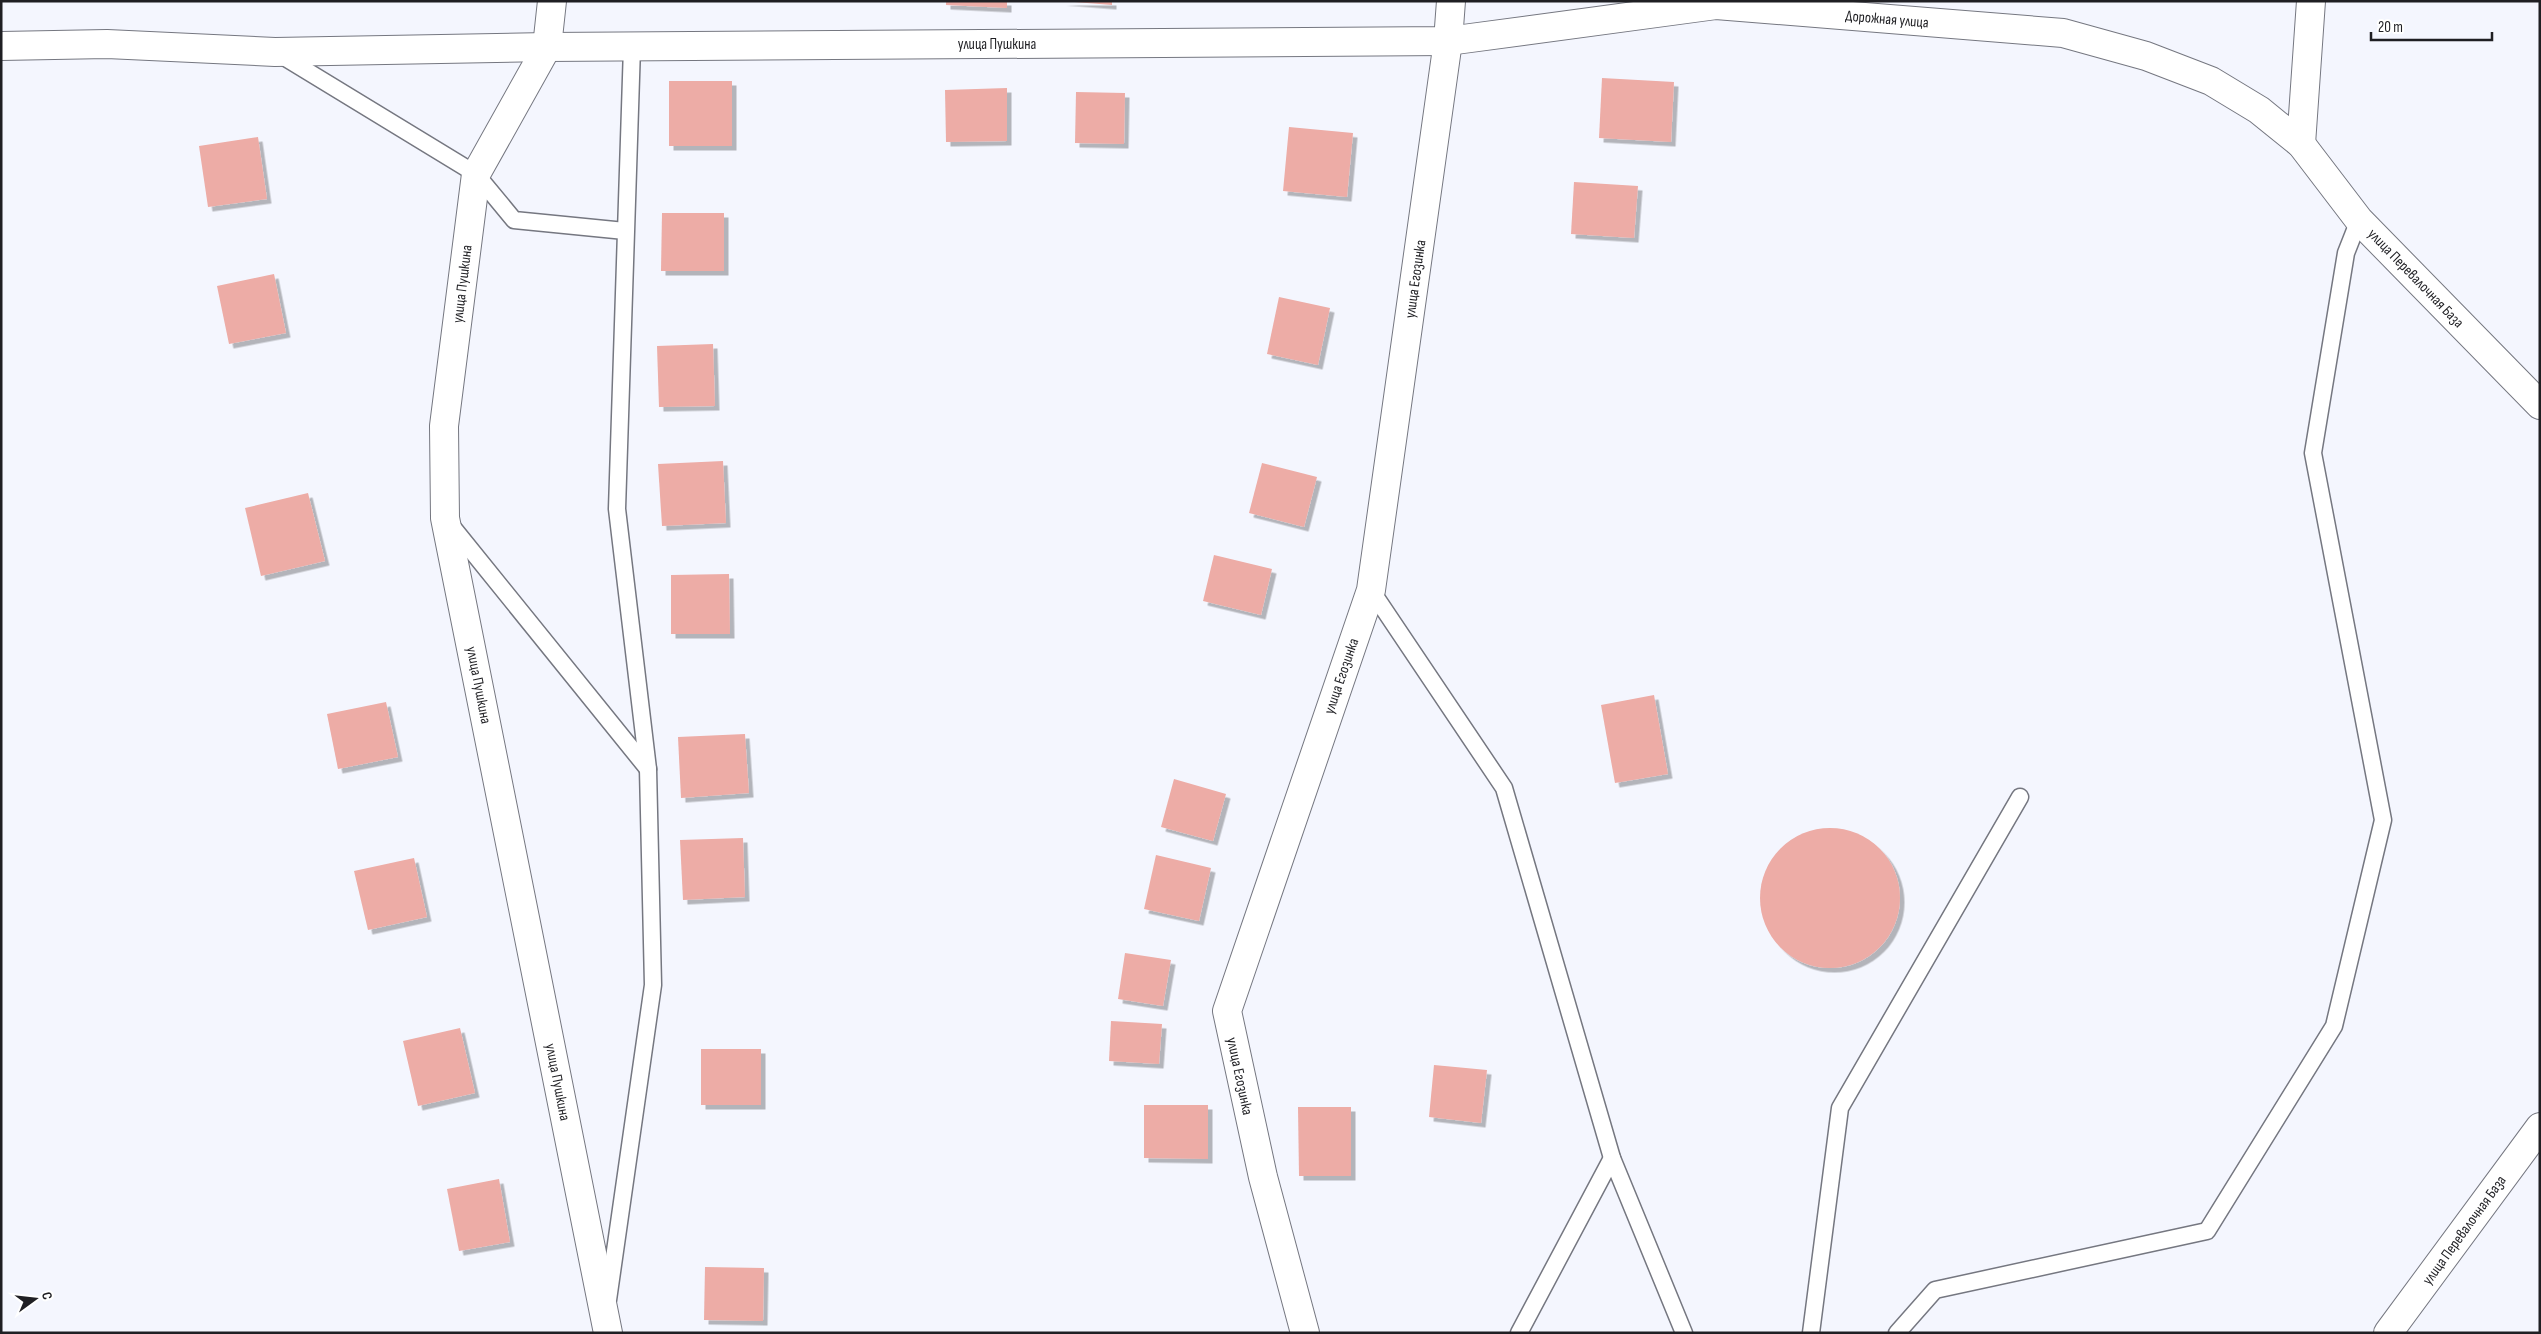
<svg xmlns="http://www.w3.org/2000/svg" width="2541" height="1334" viewBox="0 0 2541 1334" font-family="'Sofia Sans Condensed',sans-serif">
<style>
.building{fill:#edaca6;filter:url(#shadow)}
.lines{fill:none;stroke-linecap:round;stroke-linejoin:round}
.service-casing{stroke:#757780;stroke-width:19}
.minor-casing{stroke:#757780;stroke-width:30}
.service{stroke:#fff;stroke-width:16}
.minor{stroke:#fff;stroke-width:28}
.labels{text-anchor:middle;stroke-width:4;stroke-linejoin:round;paint-order:stroke}
.street-label{font-size:15px;fill:#1f1f23;stroke:#fff}
</style>
<defs>
<filter id="shadow"><feDropShadow dx="4.5" dy="4.5" stdDeviation="0" flood-color="#0004"/></filter>
</defs>
<rect width="100%" height="100%" fill="#f4f6fe"/>
<!-- building -->
<g class="building">
<polygon points="946,1 1007,1 1007,8 946,5"/>
<polygon points="1062,1 1112,1 1112,5"/>
<polygon points="1602,78 1674,82 1671,142 1599,138"/>
<rect x="669" y="81" width="63" height="65"/>
<polygon points="1007,88 1007,141 946,142 945,90"/>
<polygon points="1076,92 1125,93 1124,144 1075,143"/>
<polygon points="1289,127 1353,133 1347,197 1283,191"/>
<polygon points="258,137 267,199 208,207 199,146"/>
<polygon points="1574,182 1638,186 1634,238 1571,234"/>
<polygon points="662,213 724,213 724,271 661,271"/>
<polygon points="274,274 286,333 229,344 217,286"/>
<polygon points="1279,297 1330,308 1318,365 1267,354"/>
<polygon points="713,344 715,406 659,407 657,346"/>
<polygon points="723,461 726,523 662,526 658,464"/>
<polygon points="1262,463 1317,477 1304,527 1249,513"/>
<polygon points="308,493 325,561 261,576 245,508"/>
<polygon points="1214,555 1272,569 1261,615 1203,601"/>
<polygon points="729,574 730,634 671,634 671,575"/>
<polygon points="1654,695 1668,774 1615,783 1601,705"/>
<polygon points="386,702 398,757 338,769 327,714"/>
<polygon points="745,734 749,793 681,798 678,737"/>
<polygon points="1174,779 1226,794 1213,841 1161,827"/>
<circle cx="1830" cy="898" r="70"/>
<polygon points="743,838 745,897 683,900 680,840"/>
<polygon points="1156,855 1211,868 1199,921 1144,909"/>
<polygon points="414,858 427,917 368,930 354,871"/>
<polygon points="1125,953 1171,960 1163,1006 1118,999"/>
<polygon points="1111,1021 1162,1024 1159,1064 1109,1061"/>
<polygon points="460,1028 475,1093 418,1106 403,1041"/>
<rect x="701" y="1049" width="60" height="56"/>
<polygon points="1434,1065 1487,1070 1481,1123 1429,1117"/>
<polygon points="1144,1105 1208,1105 1208,1159 1144,1158"/>
<polygon points="1298,1107 1351,1107 1351,1176 1299,1176"/>
<polygon points="499,1179 510,1242 459,1251 447,1189"/>
<polygon points="705,1267 764,1268 763,1321 704,1320"/>
</g>
<g class="lines">
<defs>
<g id="service">
<polyline points="279,54 476,174 514,220 625,231"/>
<polyline points="450,524 648,769"/>
<polyline points="1371,590 1504,788 1612,1158 1684,1333"/>
<polyline points="608,1300 653,985 648,769 617,509 632,47"/>
<polyline points="1519,1333 1612,1158"/>
<polyline points="1811,1333 1840,1108 2020,797"/>
<polyline points="1897,1333 1935,1290 2207,1231 2334,1026 2383,820 2313,453 2346,253 2359,220"/>
</g>
<g id="minor">
<polyline points="552,1 547,47 476,174 444,426 445,518 608,1333"/>
<polyline points="1,46 107,44 275,52 547,47 1448,41 1716,5 2063,33 2146,56 2211,81 2259,110 2301,144 2359,220 2540,405"/>
<polyline points="2301,144 2311,1"/>
<polyline points="1305,1333 1263,1177 1227,1011 1371,590 1448,41 1451,1"/>
<polyline points="2388,1333 2540,1127"/>
</g>
</defs>
<!-- service casing -->
<use href="#service" class="service-casing"/>
<!-- minor casing -->
<use href="#minor" class="minor-casing"/>
<!-- service -->
<use href="#service" class="service"/>
<!-- minor -->
<use href="#minor" class="minor"/>
</g>
<g class="labels">
<!-- street labels -->
<g class="street-label">
<text transform="translate(1887 19) rotate(5)" y="5">Дорожная улица</text>
<text x="997" y="49">улица Пушкина</text>
<text transform="translate(2416 278) rotate(46)" y="5">улица Перевалочная База</text>
<text transform="translate(1415 279) rotate(-82)" y="5">улица Егозинка</text>
<text transform="translate(462 284) rotate(-83)" y="5">улица Пушкина</text>
<text transform="translate(1341 676) rotate(-71)" y="5">улица Егозинка</text>
<text transform="translate(479 685) rotate(79)" y="5">улица Пушкина</text>
<text transform="translate(1240 1076) rotate(78)" y="5">улица Егозинка</text>
<text transform="translate(558 1082) rotate(79)" y="5">улица Пушкина</text>
<text transform="translate(2464 1230) rotate(-54)" y="5">улица Перевалочная База</text>
</g>
</g>
<!-- border -->
<rect width="2541" height="1334" fill="none" stroke="#1f1f23" stroke-width="5"/>
<!-- north arrow -->
<g transform="translate(35 1299) rotate(75)" stroke="#ffffff" stroke-width="4" paint-order="stroke">
<path d="M0-4L9 19L0 12L-9 19Z" fill="#1f1f23"/>
<text y="-8" font-size="14" font-weight="bold" text-anchor="middle" fill="#1f1f23">С</text>
</g>
<!-- scale -->
<path d="M2371 32v8h121v-8" fill="none" stroke="#1f1f23" stroke-width="2.5"/>
<text x="2378" y="32" font-size="15" fill="#1f1f23" stroke="#ffffff" stroke-width="4" paint-order="stroke">20 m</text>
</svg>
